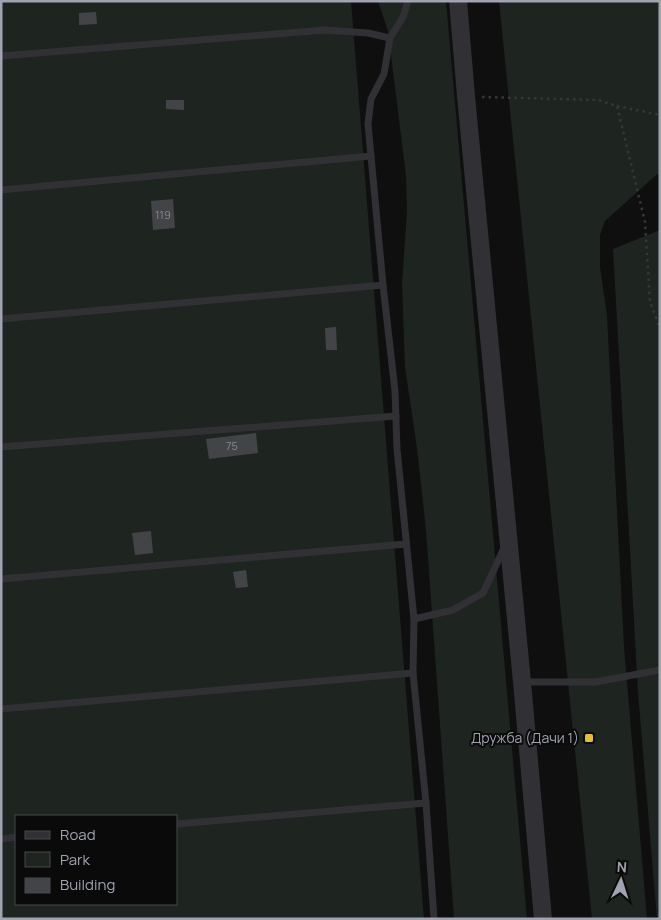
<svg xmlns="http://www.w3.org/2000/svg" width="661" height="920" viewBox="0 0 661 920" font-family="Manrope,sans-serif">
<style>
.green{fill:#1e241f;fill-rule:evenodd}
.building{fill:#434448}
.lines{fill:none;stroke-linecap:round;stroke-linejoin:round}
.path{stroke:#36373c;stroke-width:2.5;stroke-dasharray:2.5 4;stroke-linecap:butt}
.service{stroke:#303035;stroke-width:7}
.tertiary{stroke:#303035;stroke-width:18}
.poi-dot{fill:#e1be36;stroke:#0a0a0b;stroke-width:2}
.labels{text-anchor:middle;stroke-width:4;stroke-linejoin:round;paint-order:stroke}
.number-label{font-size:11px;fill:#8a8c96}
.poi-label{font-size:14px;fill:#a1a4b0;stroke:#0a0a0b;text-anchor:end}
</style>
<rect width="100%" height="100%" fill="#0f0f10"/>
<!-- green -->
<g class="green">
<path d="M1 1H351L424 919H1ZM16 816H176V904H16Z"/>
<polygon points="378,1 446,1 527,919 454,919 426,530 417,448 405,367 402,284 407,212 406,176 388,31"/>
<polygon points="499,1 660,1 660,173 655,176 605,221 600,235 600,267 607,316 624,647 647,919 592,919"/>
<polygon points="660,230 660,919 657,919 638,692 613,249"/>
</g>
<!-- building -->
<g class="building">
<polygon points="96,12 97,24 79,25 79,13"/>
<polygon points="166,100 184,100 184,110 166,109"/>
<polygon points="173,199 175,228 153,230 151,201"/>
<polygon points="336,327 337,350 326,350 325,328"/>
<polygon points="256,433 258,453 209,459 206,439"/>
<polygon points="151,531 153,553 135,555 132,533"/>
<polygon points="246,570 248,587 236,588 233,572"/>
</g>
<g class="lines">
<!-- path -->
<g class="path">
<polyline points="482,97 598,100 617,106 645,222 650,302 660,328"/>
<polyline points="617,106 660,115"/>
</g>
<!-- service -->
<g class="service">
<polyline points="408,1 403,17 390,38 384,74 371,99 368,124 383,285 395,391 397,449 414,619 413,673 426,803 434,919"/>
<polyline points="1,56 325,30 368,33 390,38"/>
<polyline points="1,190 371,156"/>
<polyline points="1,319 383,285"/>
<polyline points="1,447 396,416"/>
<polyline points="1,579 406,544"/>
<polyline points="414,619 453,610 483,593 505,546"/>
<polyline points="522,682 595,682 660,670"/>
<polyline points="1,709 413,673"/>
<polyline points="176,824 426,803"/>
<polyline points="1,839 16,837"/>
</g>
<!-- tertiary -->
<polyline class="tertiary" points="458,1 466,96 522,682 543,919"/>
</g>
<!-- markers -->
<rect class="poi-dot" x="584" y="733" width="10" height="10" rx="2.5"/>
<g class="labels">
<!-- number labels -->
<g class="number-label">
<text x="163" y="219">119</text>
<text x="232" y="450">75</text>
</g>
<!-- poi labels -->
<g class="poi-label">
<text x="579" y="743">Дружба (Дачи 1)</text>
</g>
</g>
<!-- border -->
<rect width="661" height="920" fill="none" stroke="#a1a4b0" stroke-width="5"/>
<!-- legend -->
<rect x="15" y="815" width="162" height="90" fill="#0a0a0b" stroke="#46484d"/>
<rect x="25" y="831" width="25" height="8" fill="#303035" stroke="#46484d"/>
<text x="60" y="840" font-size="15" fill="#a1a4b0">Road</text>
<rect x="25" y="852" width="25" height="15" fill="#1e241f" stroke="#46484d"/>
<text x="60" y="865" font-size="15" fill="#a1a4b0">Park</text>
<rect x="25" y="878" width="25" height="15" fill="#434448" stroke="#46484d"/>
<text x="60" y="890" font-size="15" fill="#a1a4b0">Building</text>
<!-- north arrow -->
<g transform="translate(621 880) rotate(4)" stroke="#0a0a0b" stroke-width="4" paint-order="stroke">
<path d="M0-4L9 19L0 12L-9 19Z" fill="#a1a4b0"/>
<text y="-8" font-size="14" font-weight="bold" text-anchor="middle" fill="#a1a4b0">N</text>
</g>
</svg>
